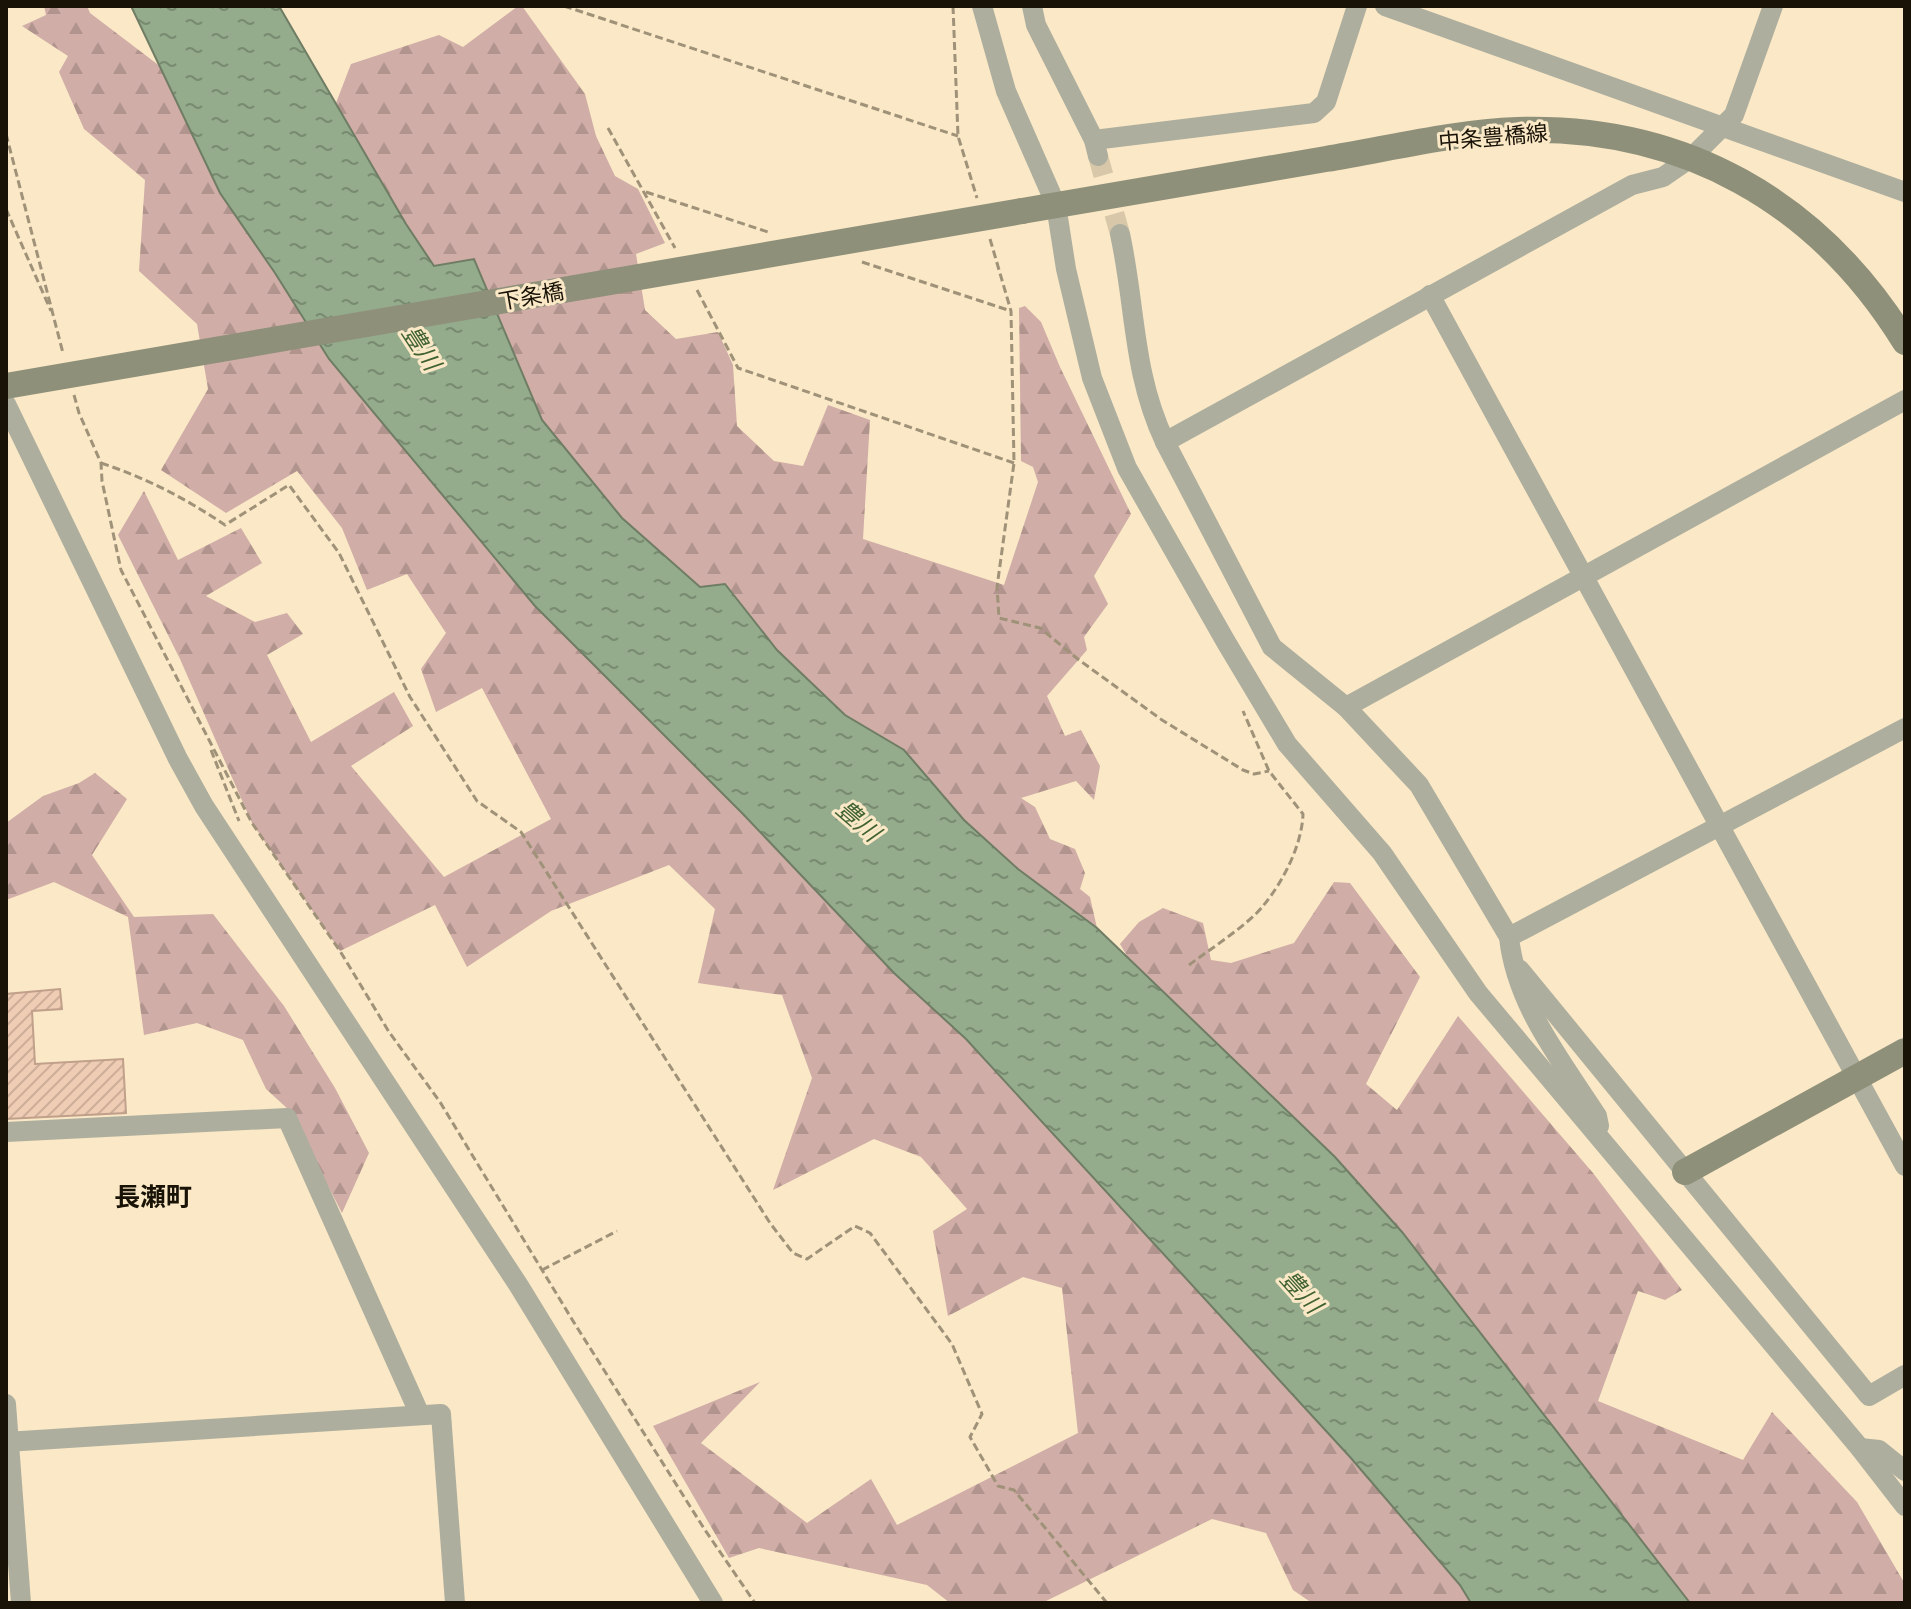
<svg xmlns="http://www.w3.org/2000/svg" width="1911" height="1609" viewBox="0 0 1911 1609" font-family="Inter,'Noto Sans JP',sans-serif">
<style>
.forest{fill:url(#forest-firs)}
.water{fill:url(#water-ripples);stroke:#6f7d64;stroke-width:2}
.building{fill:url(#building-hatch);stroke:#c0a08a;stroke-width:2}
.lines{fill:none;stroke-linecap:round;stroke-linejoin:round}
.street-tunnel{stroke:#d8c8a9;stroke-width:20;stroke-dasharray:20 10;stroke-linecap:butt}
.path{stroke:#9f9279;stroke-width:3;stroke-dasharray:8 4;stroke-linecap:butt}
.street{stroke:#adae9e;stroke-width:20}
.secondary{stroke:#8f907a;stroke-width:26}
.secondary-bridge{stroke:#8f907a;stroke-width:26}
.labels{text-anchor:middle;stroke-width:6;stroke-linejoin:round;paint-order:stroke}
.street-label{font-size:22px;fill:#191307;stroke:#fae8c6}
.water-label{font-size:24px;font-style:italic;fill:#406233;stroke:#fae8c6}
.quarter-label{font-size:26px;font-weight:bold;fill:#191307;stroke:#fae8c6}
</style>
<defs>
<pattern id="forest-firs" width="22" height="20" patternUnits="userSpaceOnUse" patternTransform="scale(2)"><rect width="22" height="20" fill="#d0ada7"/><path d="M5 1l3.5 6h-7zM16 11l3.5 6h-7z" fill="#b2948e"/></pattern>
<pattern id="water-ripples" width="26" height="14" patternUnits="userSpaceOnUse" patternTransform="scale(2)"><rect width="26" height="14" fill="#94ab8c"/><path d="M2 4q2-2 4 0t4 0M15 11q2-2 4 0t4 0" fill="none" stroke="#788a70"/></pattern>
<pattern id="building-hatch" width="6" height="6" patternUnits="userSpaceOnUse" patternTransform="scale(2)"><rect width="6" height="6" fill="#efccb4"/><path d="M-1 1l2-2M0 6l6-6M5 7l2-2" fill="none" stroke="#ccae99"/></pattern>
</defs>
<rect width="100%" height="100%" fill="#fae8c6"/>
<!-- forest -->
<g class="forest">
<polygon points="44,6 87,6 90,13 161,67 220,193 275,273 329,359 535,606 742,813 894,973 966,1039 1350,1457 1460,1585 1471,1603 1312,1603 1293,1590 1266,1533 1212,1519 1042,1603 950,1603 927,1585 759,1548 729,1558 653,1426 760,1382 701,1443 807,1523 871,1479 897,1525 1078,1433 1062,1288 1023,1277 948,1316 933,1231 967,1209 921,1157 874,1139 773,1190 812,1078 782,995 698,983 715,909 669,865 551,911 467,967 435,905 340,951 252,823 180,659 118,535 144,491 178,560 241,528 262,563 206,596 255,622 287,613 303,634 267,655 311,742 394,692 413,726 351,766 444,877 551,819 482,688 436,712 421,669 446,633 407,574 367,590 342,528 297,471 226,513 161,470 208,389 197,324 139,271 145,180 84,129 59,72 68,56 22,26 46,15"/>
<polygon points="518,6 522,6 585,94 596,136 615,176 638,189 665,243 636,254 645,310 676,339 718,332 733,365 737,426 774,461 803,466 828,405 870,420 863,539 1004,585 1038,482 1033,467 1021,461 1019,308 1025,306 1041,322 1060,367 1131,514 1094,576 1108,604 1084,637 1087,650 1047,696 1065,736 1081,730 1100,766 1094,800 1076,781 1021,798 1035,807 1050,839 1075,849 1085,873 1080,889 1090,897 1097,928 1018,869 964,820 904,750 845,715 777,650 726,584 700,587 622,518 542,420 474,260 434,266 406,224 336,103 351,64 439,35 463,47"/>
<polygon points="95,773 127,799 92,855 134,917 213,914 284,1006 335,1088 369,1153 342,1213 289,1110 266,1089 243,1040 197,1023 144,1035 128,917 54,882 6,900 6,823 43,796 79,783"/>
<polygon points="1334,882 1350,883 1420,977 1366,1084 1397,1110 1458,1016 1593,1173 1682,1290 1665,1300 1638,1291 1598,1401 1743,1460 1772,1412 1857,1502 1905,1584 1905,1603 1690,1603 1402,1232 1130,961 1120,944 1139,922 1163,908 1203,923 1211,960 1231,963 1294,943"/>
</g>
<!-- water -->
<polygon class="water" points="131,6 279,6 406,224 434,266 474,259 542,420 622,518 700,587 725,584 777,650 845,715 904,750 964,820 1018,869 1097,928 1335,1157 1402,1232 1690,1603 1471,1603 1460,1585 1350,1457 966,1039 894,973 742,813 535,606 329,359 275,273 220,193"/>
<!-- building -->
<polygon class="building" points="60,989 62,1009 32,1011 35,1064 123,1059 126,1113 6,1119 6,994"/>
<g class="lines">
<!-- street-tunnel -->
<polyline class="street-tunnel" points="1098,156 1120,234"/>
<!-- path -->
<g class="path">
<polyline points="564,6 958,136"/>
<polyline points="953,6 958,136 977,198"/>
<polyline points="608,128 675,248"/>
<polyline points="6,134 63,353"/>
<polyline points="646,192 768,232"/>
<polyline points="6,209 51,311"/>
<polyline points="990,239 1011,311 1014,463 997,587 999,618 1040,628 1079,660 1162,720 1243,770 1254,774 1269,771"/>
<polyline points="862,262 1011,311"/>
<polyline points="697,290 738,368 1014,463"/>
<polyline points="74,395 79,413 101,463 102,481 121,570 252,823 340,951 389,1032 440,1102 573,1321 705,1530 755,1603"/>
<path d="M101 463C146 478 185 498 225 525L289 485 339 553 410 697 477 801 521 832 770 1223 793 1253 807 1259 855 1226 870 1233 952 1344 982 1414 970 1437 998 1486 1014 1490 1107 1603"/>
<polyline points="211,750 239,821"/>
<path d="M1189 965C1209 950 1249 924 1263 906 1283 882 1302 845 1303 814L1269 771 1243 711"/>
<polyline points="542,1270 617,1231"/>
</g>
<!-- street -->
<g class="street">
<polyline points="982,6 1006,91 1056,205 1066,269 1092,378 1127,468 1226,642 1287,744 1382,853 1478,993 1860,1448 1905,1506"/>
<polyline points="1032,6 1036,25 1094,140 1098,156"/>
<polyline points="1385,6 1905,192"/>
<polyline points="1094,140 1314,113 1326,102 1357,6"/>
<path d="M1120 234C1136 307 1132 372 1165 442"/>
<polyline points="1430,295 1905,1166"/>
<polyline points="6,404 178,759 204,806 519,1286 713,1603"/>
<polyline points="1346,707 1905,400"/>
<polyline points="1509,937 1419,785 1346,707 1272,647 1165,442 1632,185 1663,177 1692,157 1734,115 1773,6"/>
<polyline points="1520,970 1869,1396 1905,1375"/>
<path d="M1599 1126 1597 1116C1561 1060 1516 1005 1509 937L1905 728"/>
<polyline points="6,1132 287,1118 420,1415"/>
<polyline points="6,1404 21,1603"/>
<polyline points="6,1442 441,1414 455,1603"/>
<polyline points="1860,1448 1879,1450 1905,1471"/>
</g>
<!-- secondary -->
<g class="secondary">
<path d="M1022 211C1123 194 1224 177 1326 159 1387 149 1456 132 1517 130 1683 125 1818 201 1905 342"/>
<polyline points="1685,1172 1905,1051"/>
</g>
<!-- secondary-bridge -->
<polyline class="secondary-bridge" points="6,386 1022,211"/>
</g>
<g class="labels">
<!-- street labels -->
<g class="street-label">
<text transform="translate(1493 137) rotate(-5)" y="8">中条豊橋線</text>
<text transform="translate(531 296) rotate(-10)" y="8">下条橋</text>
</g>
<!-- water labels -->
<g class="water-label">
<text transform="translate(421 348) rotate(57)" y="8">豊川</text>
<text transform="translate(858 821) rotate(41)" y="8">豊川</text>
<text transform="translate(1301 1292) rotate(48)" y="8">豊川</text>
</g>
<!-- quarter labels -->
<g class="quarter-label">
<text x="153" y="1206">長瀬町</text>
</g>
</g>
<!-- border -->
<rect width="1911" height="1609" fill="none" stroke="#191307" stroke-width="16"/>
</svg>
